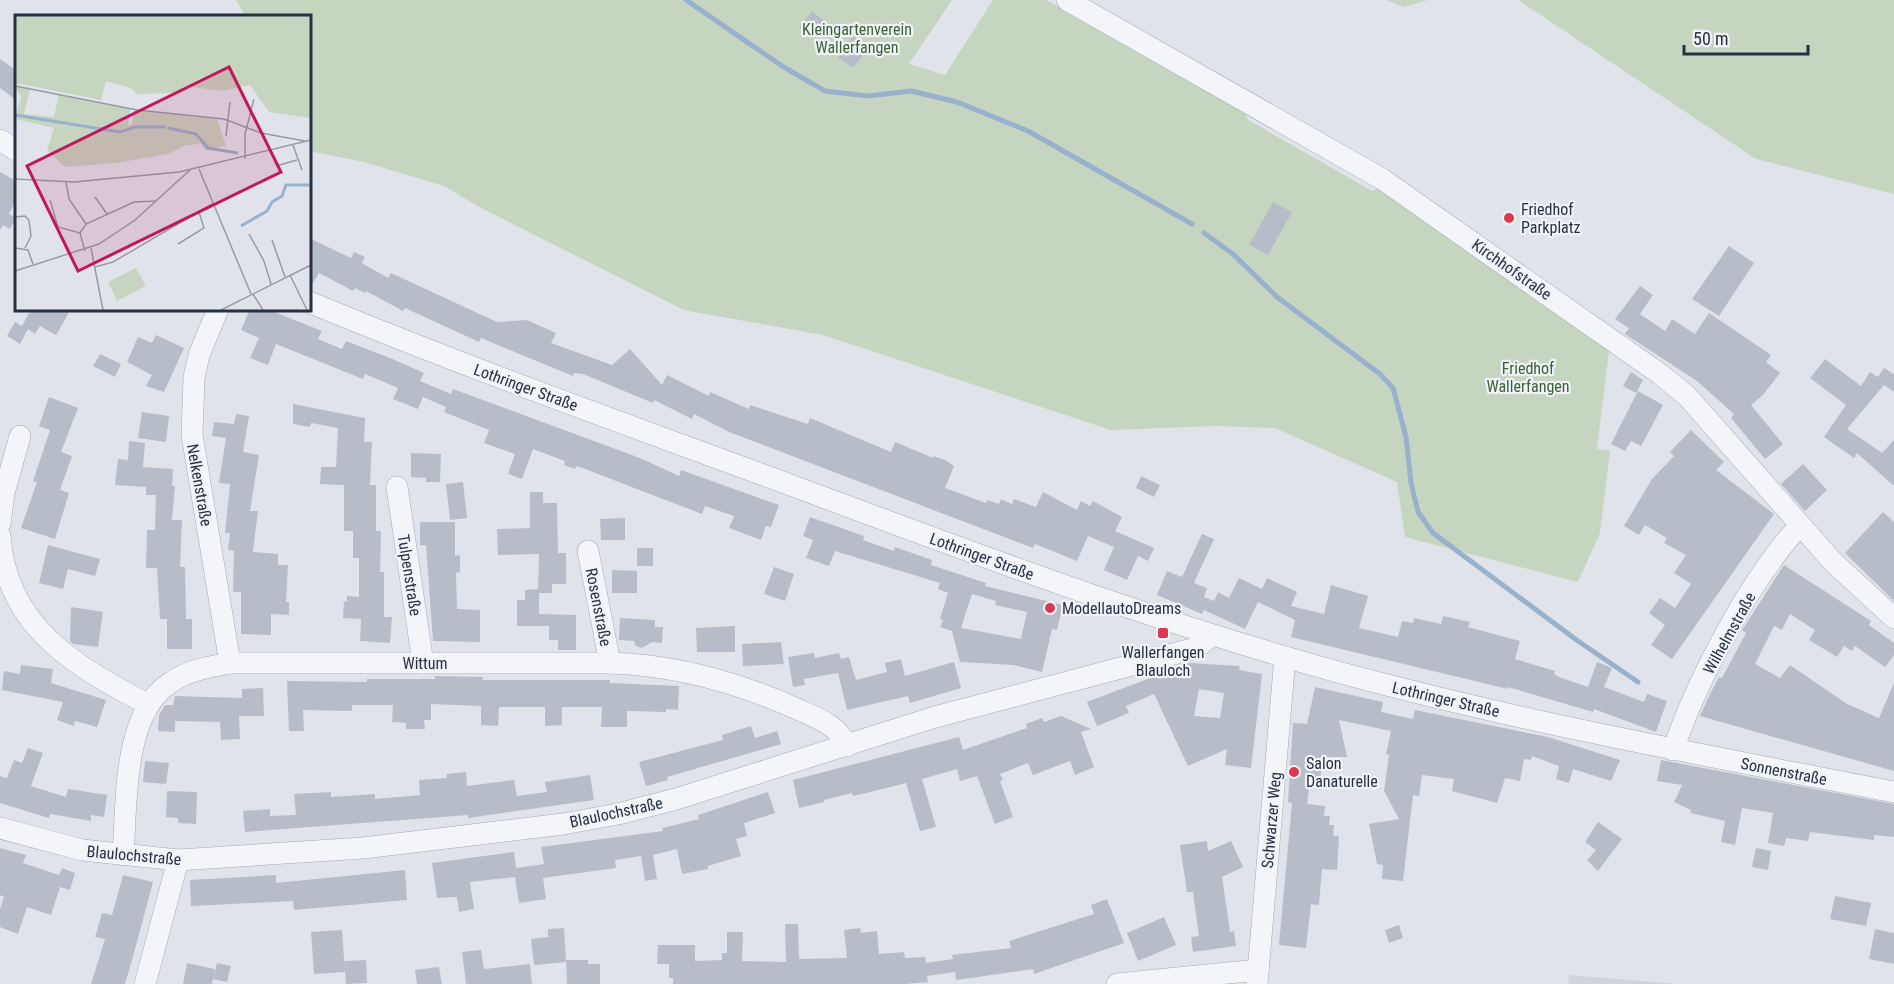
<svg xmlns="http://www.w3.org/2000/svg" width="1894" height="984" viewBox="0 0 1894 984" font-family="'Roboto Condensed',sans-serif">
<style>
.built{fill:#ced3dc}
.green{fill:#c5d5c0}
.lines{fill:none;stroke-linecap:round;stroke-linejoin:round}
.stream{stroke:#98b1cd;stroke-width:5}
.building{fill:#b7bdc8;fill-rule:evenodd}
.minor-casing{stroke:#a5abb5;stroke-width:22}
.minor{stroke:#f3f5f8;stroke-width:21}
.poi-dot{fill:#da3a4e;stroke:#f0f3f7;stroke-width:2}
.labels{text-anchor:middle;stroke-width:4.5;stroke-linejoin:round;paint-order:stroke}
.park-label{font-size:16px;fill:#3a6033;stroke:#f0f3f7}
.poi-label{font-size:16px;fill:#273143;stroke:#f0f3f7;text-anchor:start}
.street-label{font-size:16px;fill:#273143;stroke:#f0f3f7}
.inset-river{fill:none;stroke:#98b1cd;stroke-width:3}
.inset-road{fill:none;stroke:#969ca7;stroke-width:1.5}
.view{fill:#c2185b;fill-opacity:0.15;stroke:#c2185b;stroke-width:3}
.inset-edge{fill:none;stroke:#273143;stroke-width:3}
</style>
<rect width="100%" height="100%" fill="#e0e4ea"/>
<!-- built -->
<polygon class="built" points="1569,975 1678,984 1568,984"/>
<!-- green -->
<g class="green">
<polygon points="236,0 952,0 909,64 945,75 993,0 1046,0 1244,110 1248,120 1372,191 1378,189 1603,344 1609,351 1597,449 1610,451 1600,533 1578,582 1405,537 1397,482 1275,428 1216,426 1111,430 823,335 684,310 483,209 444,186 364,162 309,151 309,16 245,16"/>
<polygon points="1387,0 1428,0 1404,7"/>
<polygon points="1518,0 1894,0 1894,194 1756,159"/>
</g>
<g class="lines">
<!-- stream -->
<g class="stream">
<polyline points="686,0 782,66 825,91 868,96 911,91 957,102 1028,131 1192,224"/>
<polyline points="1204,233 1233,254 1277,297 1380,374 1393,388 1406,437 1411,483 1418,512 1433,533 1578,641 1638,682"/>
</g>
</g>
<!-- building -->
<g class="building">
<polygon points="812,11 824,21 812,37 799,27"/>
<polygon points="853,36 869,47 853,68 838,57"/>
<polygon points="0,59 16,70 16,100 0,88"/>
<polygon points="0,172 16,181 16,200 9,214 16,218 10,229 3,225 0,230"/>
<polygon points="1273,202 1292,212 1268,255 1249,245"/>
<polygon points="309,238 351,258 354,252 365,257 362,263 388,278 391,273 497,322 527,320 556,333 551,343 612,365 630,349 662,385 667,375 709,396 710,392 749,409 750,405 808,424 810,418 891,452 895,442 933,458 933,456 945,460 954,466 945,488 986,503 987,500 999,504 1001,499 1012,504 1014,499 1036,507 1043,492 1077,510 1081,501 1090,506 1093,501 1122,517 1115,531 1154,548 1148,561 1138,556 1127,580 1104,570 1114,547 1088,536 1077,561 1035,544 1033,548 729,432 694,414 692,419 654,400 653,403 583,374 574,373 573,376 481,338 479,342 405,308 403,311 366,291 365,293 355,288 353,291 319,273 309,290"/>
<polygon points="1729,246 1754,263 1719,316 1692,299"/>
<polygon points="1640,286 1653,295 1640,314 1665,331 1672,319 1695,334 1709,313 1771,355 1766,362 1780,373 1763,395 1751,405 1783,444 1765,459 1731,418 1734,414 1697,381 1625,334 1629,328 1615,319"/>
<polygon points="31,309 71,309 56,335 40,326 35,334 28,329 20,344 7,336 15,322 22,326"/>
<polygon points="250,309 267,309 322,331 318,339 342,349 346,341 390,358 424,373 420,381 451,394 453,389 640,458 679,476 681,470 779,505 771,527 766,526 761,540 729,528 734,516 705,506 702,514 577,466 575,469 564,465 565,461 533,449 522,479 508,474 515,454 484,443 489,430 444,412 446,407 423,397 418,409 393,399 398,388 365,374 363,379 276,344 268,365 250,358 259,338 241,330"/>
<polygon points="156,335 184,348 164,392 146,386 152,375 127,362 138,337 152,343"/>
<polygon points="100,354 121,364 115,377 93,366"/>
<polygon points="1825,359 1861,386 1870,372 1878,377 1884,368 1894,374 1894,392 1884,385 1847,429 1882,453 1894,440 1894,486 1857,453 1854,458 1824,437 1846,405 1810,378"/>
<polygon points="1631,372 1643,380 1636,393 1623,386"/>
<polygon points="1638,391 1663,405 1641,446 1631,441 1625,451 1611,444"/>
<polygon points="49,397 78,408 61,452 72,456 60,490 69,493 55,539 21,528 37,482 33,481 50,430 39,426"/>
<polygon points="293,404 365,418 364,442 372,442 370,485 376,485 376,531 381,531 380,572 384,572 384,617 392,617 390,643 360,641 361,619 343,618 344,601 347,602 347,596 359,597 359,558 353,558 353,531 344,531 344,485 320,484 321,467 336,467 338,428 311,423 310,427 293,424"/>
<polygon points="142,412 169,416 166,442 138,438"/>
<polygon points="236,414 249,416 243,452 259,455 250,511 258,511 253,552 278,554 278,565 288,565 286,602 289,602 289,615 271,614 271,635 241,634 241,592 233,592 234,551 228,550 230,533 225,533 230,484 219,483 226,438 212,436 214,422 234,424"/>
<polygon points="1691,430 1724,462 1716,470 1774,514 1672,659 1651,645 1665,625 1649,613 1660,598 1675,608 1691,584 1674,573 1686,555 1664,543 1667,538 1645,525 1639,535 1624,526 1652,479 1674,456 1670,452"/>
<polygon points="129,441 145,443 143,467 173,469 172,486 175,486 172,520 182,520 180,567 185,567 186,619 192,619 192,649 167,649 167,619 160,619 157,568 146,568 147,530 155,530 156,495 146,495 146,487 115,485 118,459 128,460"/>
<polygon points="411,453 441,454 440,482 426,482 426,478 411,477"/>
<polygon points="1803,464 1827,490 1805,511 1781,484"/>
<polygon points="1141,476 1160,485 1154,497 1136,488"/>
<polygon points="463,482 467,518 450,520 446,484"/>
<polygon points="530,492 543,492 543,503 557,503 558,553 566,553 566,584 552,584 552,593 539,593 539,614 576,615 576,650 558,650 558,640 549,640 549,626 517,626 517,600 525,600 525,590 538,589 539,554 498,555 497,529 530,528"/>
<polygon points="1883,512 1894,522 1894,601 1845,553"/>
<path d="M810 517 864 536 863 540 894 551 895 547 932 560 931 565 986 583 985 586 1063 605 1057 630 1052 629 1042 672 1014 665 960 662 952 631 940 627 943 620 940 619 948 593 938 589 940 583 835 551 829 566 806 558 813 540 803 536ZM972 594 996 601 995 605 1027 612 1021 639 961 628Z"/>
<polygon points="625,518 625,540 601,540 600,519"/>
<polygon points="420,522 455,522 455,556 460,555 460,572 456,573 457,609 480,610 480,642 433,641 426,545 420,545"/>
<polygon points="1202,534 1214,539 1194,583 1207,588 1204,597 1214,601 1218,592 1229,598 1239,578 1262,589 1267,578 1297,592 1291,606 1324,614 1331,585 1368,596 1359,628 1398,637 1402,621 1413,623 1414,618 1441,624 1443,616 1470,622 1468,627 1520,641 1515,659 1555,671 1554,674 1559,677 1588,687 1597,662 1612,668 1604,687 1644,702 1647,694 1667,701 1656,732 1594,709 1593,712 1508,687 1508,689 1291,637 1295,620 1258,602 1245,629 1204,610 1202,614 1157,595 1167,571 1182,577"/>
<polygon points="48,545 100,559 95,576 68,569 63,589 39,583"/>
<rect x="637" y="548" width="16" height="18"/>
<polygon points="1784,565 1871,621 1869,625 1894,643 1894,655 1885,667 1855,646 1852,651 1844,646 1837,657 1809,640 1815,630 1790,614 1782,630 1774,626 1755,664 1780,678 1790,665 1847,704 1879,718 1894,683 1894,771 1700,716 1710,694 1719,677 1722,678 1746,633 1742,630"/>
<polygon points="774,567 794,574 785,601 764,594"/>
<polygon points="612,570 637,571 637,593 612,593"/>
<polygon points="71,607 103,612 98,647 73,644 70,641"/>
<polygon points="620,618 655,620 655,627 663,627 662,643 652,642 642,648 636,646 634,641 619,640"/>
<polygon points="735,626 735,652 697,652 696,628"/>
<polygon points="781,642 784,664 743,666 742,644"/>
<polygon points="814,653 815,658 839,653 841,659 849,657 856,680 887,672 885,663 901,659 905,676 954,662 961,688 910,703 908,696 847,710 838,673 804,679 805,685 793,687 788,657"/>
<path d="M1189 663 1240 666 1239 670 1262 674 1251 768 1225 765 1227 749 1188 766 1154 694 1126 706 1129 713 1097 726 1087 702 1150 678 1149 675ZM1199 689 1224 693 1220 718 1194 716Z"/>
<polygon points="21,665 53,669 51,683 106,700 97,727 75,721 74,726 57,720 63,702 2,690 4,671 20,674"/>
<polygon points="435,676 483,677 483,680 610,680 610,683 679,686 678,710 666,709 666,712 627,711 627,727 601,727 602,707 562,707 562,725 545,726 545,707 499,707 498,726 481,725 481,706 431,704 431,720 424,720 425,729 406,729 406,723 392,722 393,705 352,705 352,711 303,710 304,731 289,731 287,681 367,682 367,679 435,679"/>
<polygon points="1315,687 1383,702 1381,712 1413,719 1415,710 1548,737 1620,760 1611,781 1573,769 1569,783 1556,779 1559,766 1532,756 1531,760 1524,759 1520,781 1505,778 1497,803 1452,791 1454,779 1422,775 1419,796 1413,795 1403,881 1382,879 1383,865 1377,864 1369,824 1399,819 1384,791 1389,755 1386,754 1391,731 1339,720 1347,757 1323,757 1320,780 1310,780 1307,804 1325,806 1324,816 1330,816 1329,825 1334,825 1333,836 1339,836 1337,870 1322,869 1319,905 1311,904 1306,948 1279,945 1292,803 1288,802 1293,723 1307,724"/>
<polygon points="263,688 264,716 239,716 240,739 221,740 220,722 175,721 175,732 158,731 159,715 165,705 173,705 175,696 242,698 242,689"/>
<polygon points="1061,716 1091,729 1081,732 1094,767 1075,775 1070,761 1033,775 1028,763 1000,774 1003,780 1000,781 1013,817 995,824 977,776 960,781 957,769 922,779 936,827 920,831 906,783 862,794 853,796 852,793 824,800 824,802 799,808 793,780 959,737 963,750 1027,728 1026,724 1042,718 1044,722"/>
<polygon points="751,726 755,738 777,731 781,744 667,777 668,780 646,786 639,762 723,740 722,735"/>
<polygon points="28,748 43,753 31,786 66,797 68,789 107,795 104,817 91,815 91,821 50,814 49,818 0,803 0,776 7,778 14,760 22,763"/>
<polygon points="1661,760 1894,804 1894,837 1874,835 1874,840 1810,832 1808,841 1786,838 1784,846 1768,843 1773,813 1742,808 1735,845 1721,842 1725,821 1691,813 1691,810 1674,802 1682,785 1657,781"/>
<polygon points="145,761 169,763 166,784 143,782"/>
<polygon points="466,772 467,786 514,780 517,796 547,792 545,782 590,775 594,800 468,818 468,815 245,832 243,811 270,809 270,816 296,815 294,794 331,792 331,797 375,794 375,799 420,795 419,780 447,778 447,774"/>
<polygon points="167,791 197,792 196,824 178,823 178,818 166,817"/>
<polygon points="768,792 775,813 744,823 747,836 736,839 741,856 708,866 708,869 682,874 677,849 653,855 657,879 645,881 641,856 615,860 616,868 543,878 546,899 519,903 515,877 470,882 474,909 459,912 457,897 437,898 432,863 514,852 516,868 544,864 541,847 663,831 662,828 699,819 698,815"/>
<polygon points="1598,822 1622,839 1598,871 1587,860 1596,850 1585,842"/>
<polygon points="1207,841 1208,851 1231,841 1243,867 1222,877 1230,932 1234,931 1236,946 1193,952 1191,937 1199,936 1193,892 1187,892 1180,845"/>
<polygon points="0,848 26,855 23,863 59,875 62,868 75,873 70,890 60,887 51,915 27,907 18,934 0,927 0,909 4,897 0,895"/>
<polygon points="1756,848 1771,851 1768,870 1752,867"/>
<polygon points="405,870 407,900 294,910 293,901 191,906 190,880 276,875 276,883"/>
<polygon points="123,875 153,882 132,960 125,984 91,984 105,939 95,937 102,913 112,915"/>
<polygon points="1835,896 1871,903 1866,926 1830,919"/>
<polygon points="1107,899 1124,943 1034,974 1033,969 956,980 955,972 927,976 928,982 905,984 673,984 673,978 669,978 669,964 657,964 658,945 695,945 695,961 722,960 722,953 727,953 727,932 743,932 742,961 786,962 785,924 798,924 799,959 847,958 844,930 860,928 861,933 877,931 879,954 904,952 905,958 925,957 926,963 953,959 952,955 1011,948 1009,941 1094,914 1091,905"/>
<polygon points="1164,917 1176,945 1138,961 1127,933"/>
<polygon points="1399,925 1403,938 1389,943 1385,930"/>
<polygon points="564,928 566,962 534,965 531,939 548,937 548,929"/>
<polygon points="1875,929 1894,933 1894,964 1869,959"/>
<polygon points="342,930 345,972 314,974 311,932"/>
<polygon points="481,950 484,969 530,964 532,984 466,984 462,952"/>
<polygon points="366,960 367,983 346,984 344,961"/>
<polygon points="566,960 588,960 588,964 600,964 600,984 567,984"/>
<polygon points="187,963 215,969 212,984 183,984"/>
<polygon points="217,963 231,966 227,982 213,979"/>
<polygon points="439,967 442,984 417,984 415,970"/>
</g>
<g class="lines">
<defs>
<g id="minor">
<polyline points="1067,0 1382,179 1660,374 1687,396 1833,562 1894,618"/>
<polyline points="0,140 16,150"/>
<path d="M309 302C468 368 631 426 793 486 989 559 1184 633 1387 685 1554 728 1724 759 1894 792"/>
<polyline points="218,309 199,355 194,378 192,435 230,663"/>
<polyline points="397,487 423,663"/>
<polyline points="0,524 4,493 20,436"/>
<path d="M0 536C6 628 77 667 149 705"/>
<polyline points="588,551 610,663"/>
<path d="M1673 750C1698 678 1749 581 1800 525"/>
<polyline points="0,828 82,850 178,860 363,848 563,824 618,814 676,799 935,717 1196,648 1212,635"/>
<path d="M123 855C127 805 122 714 170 683 188 670 209 667 230 663H610C676 665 737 682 797 709 817 718 838 725 847 746"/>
<polyline points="145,984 178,860"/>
<polyline points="1117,984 1258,970"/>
<polyline points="1257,984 1285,657"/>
</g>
</defs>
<!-- minor casing -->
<use href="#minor" class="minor-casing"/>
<!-- minor -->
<use href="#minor" class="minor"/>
</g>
<!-- markers -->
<g class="poi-dot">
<circle cx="1509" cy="218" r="6"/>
<circle cx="1050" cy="608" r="6"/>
<rect x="1157" y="627" width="12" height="12" rx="3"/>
<circle cx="1294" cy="772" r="6"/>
</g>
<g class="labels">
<!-- park labels -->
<g class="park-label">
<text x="857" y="35">Kleingartenverein<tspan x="857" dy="18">Wallerfangen</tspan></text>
<text x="1528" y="374">Friedhof<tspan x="1528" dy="18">Wallerfangen</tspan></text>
</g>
<!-- poi labels -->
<g class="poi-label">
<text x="1521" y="215">Friedhof<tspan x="1521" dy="18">Parkplatz</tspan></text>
<text x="1062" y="614">ModellautoDreams</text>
<text x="1163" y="658" text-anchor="middle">Wallerfangen<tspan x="1163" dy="18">Blauloch</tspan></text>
<text x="1306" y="769">Salon<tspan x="1306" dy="18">Danaturelle</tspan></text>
</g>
<!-- street labels -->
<g class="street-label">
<text transform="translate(1512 269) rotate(35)" y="6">Kirchhofstraße</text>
<text transform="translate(526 387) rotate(20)" y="6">Lothringer Straße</text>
<text transform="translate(200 485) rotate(80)" y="6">Nelkenstraße</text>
<text transform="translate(982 556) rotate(20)" y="6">Lothringer Straße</text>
<text transform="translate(410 575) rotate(81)" y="6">Tulpenstraße</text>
<text transform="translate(599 607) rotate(79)" y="6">Rosenstraße</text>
<text transform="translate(1729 633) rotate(-61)" y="6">Wilhelmstraße</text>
<text x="425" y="669">Wittum</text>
<text transform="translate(1446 699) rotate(13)" y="6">Lothringer Straße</text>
<text transform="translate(1784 771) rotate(11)" y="6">Sonnenstraße</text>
<text transform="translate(616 812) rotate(-12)" y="6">Blaulochstraße</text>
<text transform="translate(1271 820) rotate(-85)" y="6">Schwarzer Weg</text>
<text transform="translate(134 855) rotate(5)" y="6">Blaulochstraße</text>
</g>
</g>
<!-- overview -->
<g transform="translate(15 15)">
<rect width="296" height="296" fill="#e0e4ea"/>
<path d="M0 0H295V103L254 97 235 70 208 76 170 71 162 78 122 79 116 73 91 66 86 85 0 68ZM0 72 15 73 9 99 39 102 44 79 115 94 113 110 117 109 119 95 202 104 211 131 190 135 186 129 171 130 153 139 101 148 50 152 32 135 39 113 0 104 6 82ZM121 253 131 271 102 286 93 267Z" fill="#c5d5c0"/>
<path class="inset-river" d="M0 100 105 117 120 112H151M153 113 181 119 193 133 223 138M226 211 252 196 257 187 267 181 271 170H294"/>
<path class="inset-road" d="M0 71 122 95 209 104 246 118 290 126M211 121 215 87M278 130 287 155M230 144V119L239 84M261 151 282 145M184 154 236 279M0 164 59 167 164 157 296 125M51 167 54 184 71 209M80 182 92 199M35 185 43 212 65 218M0 202 10 201 14 205 16 221 10 233M234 219 249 246 256 269M257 225 270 262M163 229 189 213 184 197M0 233 13 235 18 249M76 233 88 295M70 236 65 218 71 209 119 187 141 186M80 252 98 247 197 189M0 256 84 229 120 205 175 155M275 260 292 295M238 279 248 295M206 295 296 250"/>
<path class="view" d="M214 52 266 157 63 256 12 151Z"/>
<rect width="296" height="296" class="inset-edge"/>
</g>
<!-- scale -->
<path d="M1684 45v9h124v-9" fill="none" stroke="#273143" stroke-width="3"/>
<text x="1693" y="45" font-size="18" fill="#273143" stroke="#f0f3f7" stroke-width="4.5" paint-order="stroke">50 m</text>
</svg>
